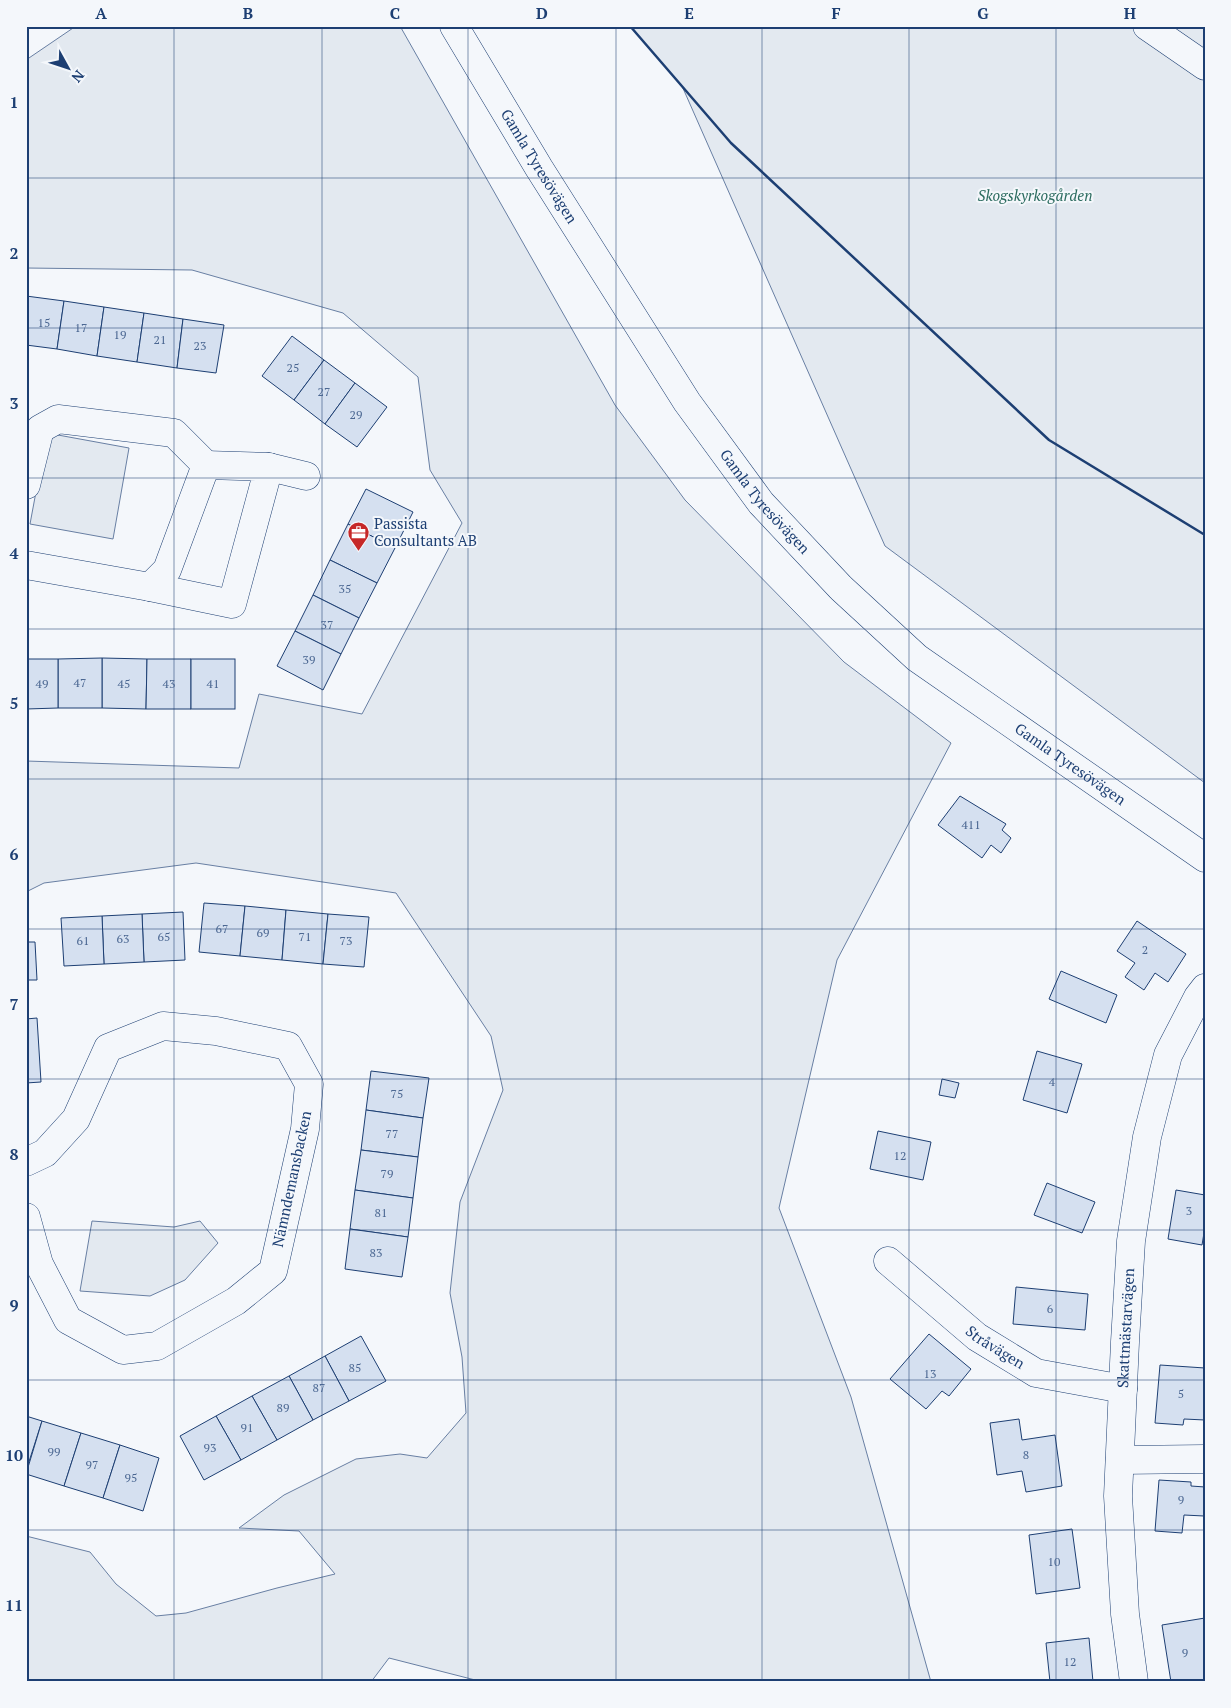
<svg xmlns="http://www.w3.org/2000/svg" width="1231" height="1708" viewBox="0 0 1231 1708" font-family="'PT Serif',serif">
<style>
.green{fill:#e3e9f0;stroke:#687fa3}
.building{fill:#d5e0f0;stroke:#1d3f73}
.lines{fill:none;stroke-linecap:round;stroke-linejoin:round}
.minor-casing{stroke:#1d3f73;stroke-width:29}
.tertiary-casing{stroke:#1d3f73;stroke-width:29}
.minor{stroke:#f4f7fb;stroke-width:28}
.tertiary{stroke:#f4f7fb;stroke-width:28}
.wall{stroke:#1d3f73;stroke-width:2.5}
.grid{fill:none;stroke:#1d3f73;stroke-width:1;stroke-opacity:0.55}
.labels{text-anchor:middle;stroke-width:4;stroke-linejoin:round;paint-order:stroke}
.number-label{font-size:12px;fill:#4b6792}
.street-label{font-size:15px;fill:#1d3f73;stroke:#f4f7fb}
.park-label{font-size:15px;font-style:italic;fill:#2c6c60;stroke:#f4f7fb}
.poi-label{font-size:15px;fill:#1d3f73;stroke:#f4f7fb;text-anchor:start}
.neatline{fill:none;stroke:#1d3f73;stroke-width:2}
.grid-label{font-size:16px;text-anchor:middle;font-weight:bold;fill:#1d3f73}
</style>
<rect width="100%" height="100%" fill="#f4f7fb"/>
<!-- green -->
<g class="green">
<polygon points="76,26 400,26 615,405 685,500 844,662 951,743 837,960 779,1208 851,1397 931,1682 483,1682 389,1658 371,1682 26,1682 26,1536 90,1552 116,1584 156,1616 186,1613 277,1588 335,1574 299,1531 239,1528 284,1495 356,1459 400,1454 427,1458 466,1413 462,1357 450,1293 460,1202 503,1090 491,1036 396,893 196,863 44,883 26,892 26,761 239,768 259,694 362,714 462,523 430,470 418,377 343,313 192,270 26,268 26,60"/>
<polygon points="630,26 1205,26 1205,783 885,546 682,86"/>
<polygon points="47,433 129,448 113,539 30,524"/>
<polygon points="92,1221 174,1227 200,1221 218,1243 185,1280 150,1296 80,1291"/>
</g>
<!-- building -->
<g class="building">
<polygon points="26,296 64,301 57,349 26,345"/>
<polygon points="64,301 104,307 97,356 57,349"/>
<polygon points="104,307 144,313 137,362 97,356"/>
<polygon points="144,313 183,319 177,368 137,362"/>
<polygon points="183,319 224,325 216,373 177,368"/>
<polygon points="292,336 324,360 294,400 262,376"/>
<polygon points="324,360 355,383 325,424 294,400"/>
<polygon points="355,383 387,407 357,447 325,424"/>
<polygon points="366,489 413,512 395,548 348,524"/>
<polygon points="348,524 395,548 377,583 330,560"/>
<polygon points="330,560 377,583 359,618 313,595"/>
<polygon points="313,595 359,618 341,654 295,631"/>
<polygon points="295,631 341,654 323,690 277,666"/>
<polygon points="102,658 147,659 146,709 102,708"/>
<polygon points="102,658 102,708 58,708 58,659"/>
<polygon points="26,659 58,659 58,708 26,709"/>
<polygon points="147,659 191,659 191,709 146,709"/>
<rect x="191" y="659" width="44" height="50"/>
<polygon points="960,796 1006,824 1002,830 1011,838 1001,853 991,845 982,858 938,825"/>
<polygon points="204,903 245,906 240,956 199,952"/>
<polygon points="245,906 286,910 282,960 240,956"/>
<polygon points="286,910 328,914 323,964 282,960"/>
<polygon points="183,912 185,960 144,962 142,914"/>
<polygon points="142,914 144,962 104,964 102,916"/>
<polygon points="328,914 369,917 364,967 323,964"/>
<polygon points="102,916 104,964 64,966 61,918"/>
<polygon points="1137,921 1186,954 1168,982 1155,973 1144,990 1125,977 1135,963 1117,951"/>
<polygon points="26,942 35,942 37,980 26,980"/>
<polygon points="1061,971 1117,995 1106,1023 1049,999"/>
<polygon points="37,1018 41,1082 26,1083 26,1019"/>
<polygon points="1037,1051 1082,1064 1067,1113 1023,1100"/>
<polygon points="371,1071 429,1078 423,1118 366,1110"/>
<polygon points="942,1079 959,1083 955,1098 939,1095"/>
<polygon points="366,1110 423,1118 418,1157 361,1150"/>
<polygon points="878,1131 931,1142 923,1180 870,1169"/>
<polygon points="361,1150 418,1157 413,1198 355,1190"/>
<polygon points="1047,1183 1095,1202 1082,1233 1034,1215"/>
<polygon points="355,1190 413,1198 408,1237 350,1229"/>
<polygon points="1176,1190 1205,1195 1205,1227 1202,1245 1168,1239"/>
<polygon points="350,1229 408,1237 402,1277 345,1269"/>
<polygon points="1016,1287 1088,1294 1085,1330 1013,1324"/>
<polygon points="929,1334 971,1369 949,1396 942,1391 926,1409 890,1379"/>
<polygon points="361,1336 386,1381 349,1401 325,1356"/>
<polygon points="325,1356 349,1401 313,1420 289,1376"/>
<polygon points="1160,1365 1205,1368 1205,1420 1184,1419 1183,1425 1155,1423"/>
<polygon points="289,1376 313,1420 277,1440 252,1396"/>
<polygon points="252,1396 277,1440 241,1460 216,1416"/>
<polygon points="26,1416 42,1421 26,1471"/>
<polygon points="216,1416 241,1460 204,1480 180,1436"/>
<polygon points="1019,1419 1022,1440 1055,1435 1062,1486 1026,1492 1022,1471 997,1475 990,1423"/>
<polygon points="42,1421 81,1433 64,1486 26,1474"/>
<polygon points="81,1433 120,1445 103,1498 64,1486"/>
<polygon points="120,1445 159,1458 143,1511 103,1498"/>
<polygon points="1159,1480 1191,1482 1191,1486 1205,1487 1204,1516 1184,1515 1182,1533 1155,1531"/>
<polygon points="1072,1529 1080,1588 1036,1594 1029,1535"/>
<polygon points="1205,1618 1205,1682 1171,1682 1162,1625"/>
<polygon points="1089,1638 1093,1682 1050,1682 1046,1643"/>
</g>
<g class="lines">
<defs>
<g id="minor">
<polyline points="1147,26 1205,66"/>
<polyline points="269,467 306,476"/>
<polyline points="26,485 40,429 58,419 174,433 206,465 167,570 150,587 26,565"/>
<polyline points="150,587 232,604 269,467 206,465"/>
<polyline points="26,1162 45,1153 76,1119 108,1048 163,1026 216,1031 288,1046 309,1084 305,1129 273,1271 236,1301 157,1346 123,1350 68,1320 39,1264 26,1217"/>
<path id="s1" d="M888 1261 977 1337 1036 1373 1123 1389"/>
<polyline points="1120,1460 1205,1459"/>
<path id="s2" d="M1134 1682 1125 1614 1118 1496 1125 1342 1131 1241 1147 1137 1168 1055 1198 997 1205 988"/>
</g>
<g id="tertiary">
<path id="s3" d="M454 26 539 168 687 402 761 503 841 588 917 658 1205 858"/>
</g>
</defs>
<!-- minor casing -->
<use href="#minor" class="minor-casing"/>
<!-- tertiary casing -->
<use href="#tertiary" class="tertiary-casing"/>
<!-- minor -->
<use href="#minor" class="minor"/>
<!-- tertiary -->
<use href="#tertiary" class="tertiary"/>
<!-- wall -->
<polyline class="wall" points="630,26 731,143 1049,440 1205,535"/>
</g>
<!-- grid -->
<path class="grid" d="M174 26V1682M322 26V1682M468 26V1682M616 26V1682M762 26V1682M909 26V1682M1056 26V1682M26 178H1205M26 328H1205M26 478H1205M26 629H1205M26 779H1205M26 929H1205M26 1079H1205M26 1230H1205M26 1380H1205M26 1530H1205"/>
<!-- icons -->
<defs>
<symbol id="office-pin" viewBox="-11 -11 22 30"><path d="M0 17L-7.5 6A9.5 9.5 0 1 1 7.5 6Z" fill="#c62828" stroke="#f4f7fb"/><path d="M-6-3h4V-5.5h4V-3h4V5H-6ZM-1-4.5V-3h2v-1.5ZM-6 0V1H6V0Z" fill="#fff"/></symbol>
</defs>
<g fill-rule="evenodd">
<use href="#office-pin" x="346" y="520" width="25" height="34"/>
</g>
<g class="labels">
<!-- number labels -->
<g class="number-label">
<text x="44" y="327">15</text>
<text x="81" y="332">17</text>
<text x="120" y="339">19</text>
<text x="160" y="344">21</text>
<text x="200" y="350">23</text>
<text x="293" y="372">25</text>
<text x="324" y="396">27</text>
<text x="356" y="419">29</text>
<text x="345" y="593">35</text>
<text x="327" y="629">37</text>
<text x="309" y="664">39</text>
<text x="80" y="687">47</text>
<text x="42" y="688">49</text>
<text x="124" y="688">45</text>
<text x="169" y="688">43</text>
<text x="213" y="688">41</text>
<text x="971" y="829">411</text>
<text x="222" y="933">67</text>
<text x="263" y="937">69</text>
<text x="164" y="941">65</text>
<text x="305" y="941">71</text>
<text x="123" y="943">63</text>
<text x="83" y="945">61</text>
<text x="346" y="945">73</text>
<text x="1145" y="954">2</text>
<text x="1052" y="1086">4</text>
<text x="397" y="1098">75</text>
<text x="392" y="1138">77</text>
<text x="900" y="1160">12</text>
<text x="387" y="1178">79</text>
<text x="1189" y="1215">3</text>
<text x="381" y="1217">81</text>
<text x="376" y="1257">83</text>
<text x="1050" y="1313">6</text>
<text x="355" y="1372">85</text>
<text x="930" y="1378">13</text>
<text x="319" y="1392">87</text>
<text x="1181" y="1398">5</text>
<text x="283" y="1412">89</text>
<text x="247" y="1432">91</text>
<text x="210" y="1452">93</text>
<text x="54" y="1456">99</text>
<text x="1026" y="1459">8</text>
<text x="92" y="1469">97</text>
<text x="131" y="1482">95</text>
<text x="1181" y="1504">9</text>
<text x="1054" y="1566">10</text>
<text x="1185" y="1657">9</text>
<text x="1070" y="1666">12</text>
</g>
<!-- street labels -->
<g class="street-label">
<text dy="5" stroke="none"><textPath href="#s3" startOffset="164">Gamla Tyresövägen</textPath></text>
<text dy="5" stroke="none"><textPath href="#s3" startOffset="569">Gamla Tyresövägen</textPath></text>
<text dy="5" stroke="none"><textPath href="#s3" startOffset="974">Gamla Tyresövägen</textPath></text>
<text transform="translate(292 1179) rotate(-78)" y="5">Nämndemansbacken</text>
<text dy="5" stroke="none"><textPath href="#s2" startOffset="355">Skattmästarvägen</textPath></text>
<text dy="5" stroke="none"><textPath href="#s1" startOffset="138">Stråvägen</textPath></text>
</g>
<!-- park labels -->
<g class="park-label">
<text x="1035" y="201">Skogskyrkogården</text>
</g>
<!-- poi labels -->
<g class="poi-label">
<text x="374" y="529">Passista<tspan x="374" dy="17">Consultants AB</tspan></text>
</g>
</g>
<!-- border -->
<rect width="1231" height="1708" fill="none" stroke="#f4f7fb" stroke-width="55"/>
<!-- north arrow -->
<g transform="translate(68 68) rotate(130)" stroke="#f4f7fb" stroke-width="4" paint-order="stroke">
<path d="M0-4L9 19L0 12L-9 19Z" fill="#1d3f73"/>
<text y="-8" font-size="14" font-weight="bold" text-anchor="middle" fill="#1d3f73">N</text>
</g>
<rect x="28" y="28" width="1176" height="1652" class="neatline"/>
<g class="grid-label">
<text x="101" y="19">A</text>
<text x="248" y="19">B</text>
<text x="395" y="19">C</text>
<text x="542" y="19">D</text>
<text x="689" y="19">E</text>
<text x="836" y="19">F</text>
<text x="983" y="19">G</text>
<text x="1130" y="19">H</text>
<text x="14" y="108">1</text>
<text x="14" y="259">2</text>
<text x="14" y="409">3</text>
<text x="14" y="559">4</text>
<text x="14" y="709">5</text>
<text x="14" y="860">6</text>
<text x="14" y="1010">7</text>
<text x="14" y="1160">8</text>
<text x="14" y="1311">9</text>
<text x="14" y="1461">10</text>
<text x="14" y="1611">11</text>
</g>
</svg>
